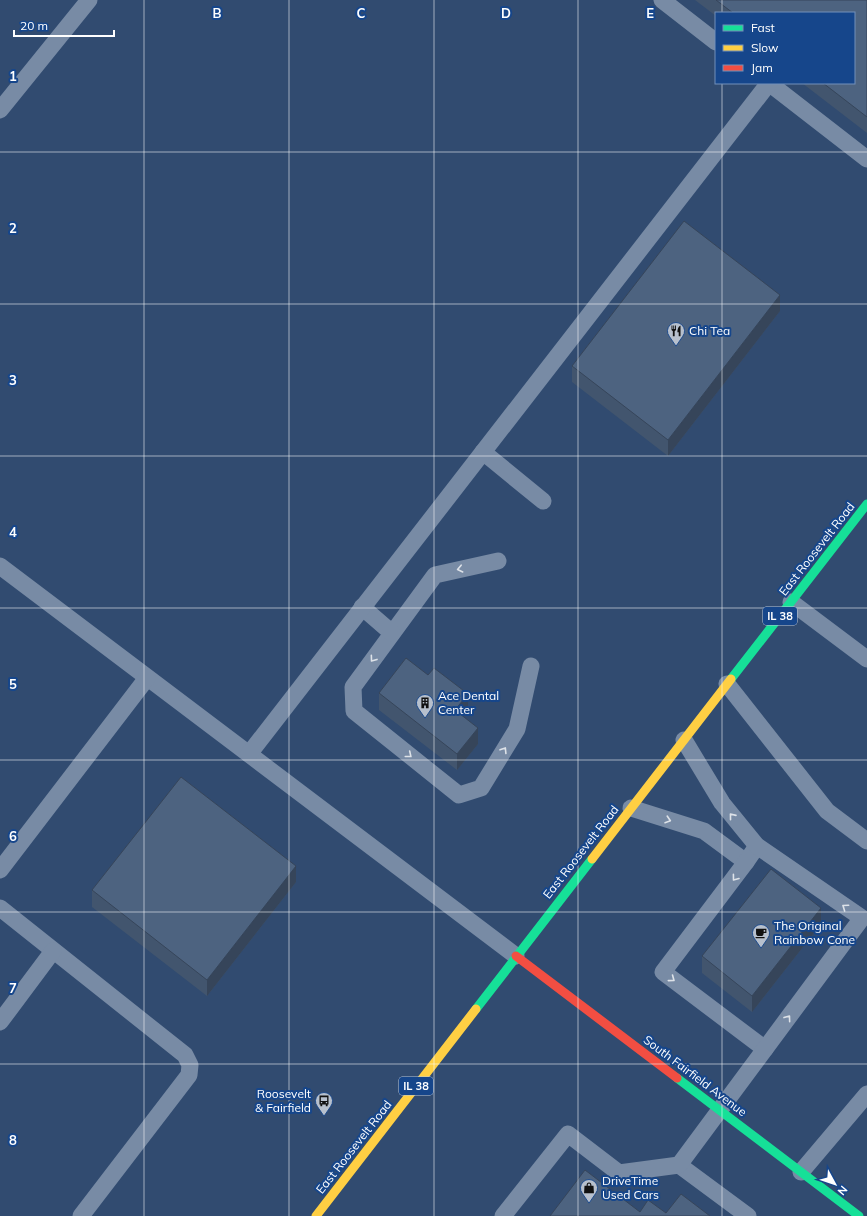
<svg xmlns="http://www.w3.org/2000/svg" width="867" height="1216" viewBox="0 0 867 1216" font-family="Mulish,sans-serif">
<style>
.lines{fill:none;stroke-linecap:round;stroke-linejoin:round}
.lane{stroke:#788ba5;stroke-width:17}
.fast{stroke:#16e098;stroke-width:9}
.slow{stroke:#ffcf43;stroke-width:9}
.jam{stroke:#f24e42;stroke-width:9}
.wall{fill:#42556e}
.shaded-wall{fill:#36455a}
.building{fill:#4d6380;stroke:#36455a}
.oneway{stroke:#dde2e8}
.grid{fill:none;stroke:#fff;stroke-width:1;stroke-opacity:0.55}
.labels{text-anchor:middle;stroke-width:4;stroke-linejoin:round;paint-order:stroke}
.shield{fill:#16468b;stroke:#b9c8dc;stroke-width:1}
.shield-label{font-size:11px;font-weight:bold;fill:#fff}
.poi-label{font-size:12px;fill:#fff;stroke:#16468b;text-anchor:start}
.street-label{font-size:12px;fill:#fff;stroke:#16468b}
.grid-label{font-size:13px;text-anchor:middle;font-weight:bold;fill:#fff;stroke:#16468b;stroke-width:4;stroke-linejoin:round;paint-order:stroke}
</style>
<rect width="100%" height="100%" fill="#314b70"/>
<g class="lines">
<!-- lane -->
<g class="lane">
<polyline points="662,0 716,42"/>
<polyline points="769,83 867,159"/>
<polyline points="0,110 89,0"/>
<polyline points="483,452 543,501"/>
<polyline points="498,561 435,575 353,687 354,711 459,795 481,788 517,729 531,666"/>
<polyline points="0,566 516,956"/>
<polyline points="791,602 867,659"/>
<polyline points="362,607 392,633"/>
<polyline points="727,684 827,811 867,841"/>
<polyline points="249,754 769,83"/>
<polyline points="631,808 704,831 746,862"/>
<polyline points="757,846 746,862 663,972 765,1049"/>
<polyline points="0,870 147,678"/>
<polyline points="0,908 185,1055 190,1065 189,1075 81,1216"/>
<polyline points="0,1022 53,951"/>
<polyline points="679,1165 748,1216"/>
<polyline points="801,1172 867,1094"/>
<polyline points="503,1216 568,1134 619,1173 679,1165 862,918 757,846 722,803 684,740"/>
</g>
<!-- fast -->
<g class="fast">
<polyline points="731,679 867,504"/>
<polyline points="476,1009 592,859"/>
<polyline points="677,1078 859,1216"/>
</g>
<!-- slow -->
<g class="slow">
<polyline points="592,859 731,679"/>
<polyline points="316,1216 476,1009"/>
</g>
<!-- jam -->
<polyline class="jam" points="516,956 677,1078"/>
</g>
<!-- wall -->
<g class="wall">
<polygon points="695,0 867,0 867,133 802,83 854,83 854,13 716,13 716,16"/>
<polygon points="780,311 668,456 572,382 572,366"/>
<polygon points="379,693 468,710 463,716 478,744 457,770 379,710"/>
<polygon points="296,882 207,996 92,907 92,890"/>
<polygon points="821,924 752,1012 702,973 702,956"/>
</g>
<!-- shaded-wall -->
<g class="shaded-wall">
<polygon points="780,295 780,311 668,456 668,440"/>
<polygon points="468,694 468,710 455,726 455,710"/>
<polygon points="478,728 478,744 457,770 457,754"/>
<polygon points="296,866 296,882 207,996 207,980"/>
<polygon points="821,908 821,924 752,1012 752,996"/>
</g>
<!-- building -->
<g class="building">
<polygon points="716,0 867,0 867,117 823,83 854,83 854,13 733,13"/>
<polygon points="684,221 780,295 668,440 572,366"/>
<polygon points="406,658 428,675 434,668 468,694 455,710 478,728 457,754 379,693"/>
<polygon points="181,777 296,866 207,980 92,890"/>
<polygon points="771,869 821,908 752,996 702,956"/>
<polygon points="585,1170 640,1212 648,1200 666,1213 681,1194 710,1216 550,1216"/>
</g>
<!-- one-way arrows -->
<defs><path id="oneway-chevron" d="M-2-3.5L2.5 0L-2 3.5" fill="none" stroke-width="1.6" stroke-linecap="round" stroke-linejoin="round"/></defs>
<g class="oneway">
<use href="#oneway-chevron" transform="translate(460 569) rotate(167)"/>
<use href="#oneway-chevron" transform="translate(373 659) rotate(126)"/>
<use href="#oneway-chevron" transform="translate(504 750) rotate(-58)"/>
<use href="#oneway-chevron" transform="translate(409 755) rotate(39)"/>
<use href="#oneway-chevron" transform="translate(732 816) rotate(-129)"/>
<use href="#oneway-chevron" transform="translate(668 820) rotate(18)"/>
<use href="#oneway-chevron" transform="translate(735 878) rotate(127)"/>
<use href="#oneway-chevron" transform="translate(845 907) rotate(-145)"/>
<use href="#oneway-chevron" transform="translate(672 979) rotate(37)"/>
<use href="#oneway-chevron" transform="translate(788 1018) rotate(-54)"/>
</g>
<!-- grid -->
<path class="grid" d="M144 0V1216M289 0V1216M434 0V1216M578 0V1216M722 0V13M722 83V1216M0 152H867M0 304H867M0 456H867M0 608H867M0 760H867M0 912H867M0 1064H867"/>
<!-- icons -->
<defs>
<symbol id="restaurant-pin" viewBox="-11 -11 22 30"><path d="M0 17L-7.5 6A9.5 9.5 0 1 1 7.5 6Z" fill="#b7c0cd" stroke="#16468b"/><path d="M-5-6h1v4h1v-4h1v4h1v-4h1v5L-1.5 .5V6h-2V.5L-5-1ZM5-6V6H3V1.5H1.5Q1.5-4 5-6Z" fill="#111"/></symbol>
<symbol id="building-pin" viewBox="-11 -11 22 30"><path d="M0 17L-7.5 6A9.5 9.5 0 1 1 7.5 6Z" fill="#b7c0cd" stroke="#16468b"/><path d="M-4-6H4V6H1V3H-1V6H-4ZM-2.5-4.3h1.7v1.8h-1.7ZM.8-4.3h1.7v1.8H.8ZM-2.5-1h1.7V.8h-1.7ZM.8-1h1.7V.8H.8Z" fill="#111"/></symbol>
<symbol id="cafe-pin" viewBox="-11 -11 22 30"><path d="M0 17L-7.5 6A9.5 9.5 0 1 1 7.5 6Z" fill="#b7c0cd" stroke="#16468b"/><path d="M-5.5-4.5H6V0H3Q3 3.5 0 3.5H-2.5Q-5.5 3.5-5.5 0ZM3-3.2v2h1.7v-2ZM-6 4.5H4V6H-6Z" fill="#111"/></symbol>
<symbol id="bus-pin" viewBox="-11 -11 22 30"><path d="M0 17L-7.5 6A9.5 9.5 0 1 1 7.5 6Z" fill="#b7c0cd" stroke="#16468b"/><path d="M-5-6H5V4H4V6H2V4H-2V6H-4V4H-5ZM-3.5-4V0h7V-4ZM-3.5 1.2v1.5H-2V1.2ZM2 1.2v1.5H3.5V1.2Z" fill="#111"/></symbol>
<symbol id="shop-pin" viewBox="-11 -11 22 30"><path d="M0 17L-7.5 6A9.5 9.5 0 1 1 7.5 6Z" fill="#b7c0cd" stroke="#16468b"/><path d="M-5-2.5h2.3a2.7 3.5 0 0 1 5.4 0H5L5.5 6h-11ZM-1.5-2.5h3a1.5 2.3 0 0 0-3 0Z" fill="#111"/></symbol>
</defs>
<g fill-rule="evenodd">
<use href="#restaurant-pin" x="666" y="321" width="20" height="27"/>
<use href="#building-pin" x="415" y="693" width="20" height="27"/>
<use href="#cafe-pin" x="751" y="923" width="20" height="27"/>
<use href="#bus-pin" x="314" y="1091" width="20" height="27"/>
<use href="#shop-pin" x="579" y="1178" width="20" height="27"/>
</g>
<g class="labels">
<!-- shield labels -->
<g class="shield">
<rect x="763" y="607" width="34" height="18" rx="3"/>
<rect x="399" y="1077" width="34" height="18" rx="3"/>
</g>
<g class="shield-label">
<text x="780" y="620">IL 38</text>
<text x="416" y="1090">IL 38</text>
</g>
<!-- poi labels -->
<g class="poi-label">
<text x="689" y="335">Chi Tea</text>
<text x="438" y="700">Ace Dental<tspan x="438" dy="14">Center</tspan></text>
<text x="774" y="930">The Original<tspan x="774" dy="14">Rainbow Cone</tspan></text>
<text x="311" y="1098" text-anchor="end">Roosevelt<tspan x="311" dy="14">&amp; Fairfield</tspan></text>
<text x="602" y="1185">DriveTime<tspan x="602" dy="14">Used Cars</tspan></text>
</g>
<!-- street labels -->
<g class="street-label">
<text transform="translate(817 549) rotate(-52)" y="4">East Roosevelt Road</text>
<text transform="translate(581 852) rotate(-52)" y="4">East Roosevelt Road</text>
<text transform="translate(695 1076) rotate(37)" y="4">South Fairfield Avenue</text>
<text transform="translate(354 1147) rotate(-52)" y="4">East Roosevelt Road</text>
</g>
</g>
<g class="grid-label">
<text x="217" y="18">B</text>
<text x="361" y="18">C</text>
<text x="506" y="18">D</text>
<text x="650" y="18">E</text>
<text x="13" y="81">1</text>
<text x="13" y="233">2</text>
<text x="13" y="385">3</text>
<text x="13" y="537">4</text>
<text x="13" y="689">5</text>
<text x="13" y="841">6</text>
<text x="13" y="993">7</text>
<text x="13" y="1145">8</text>
</g>
<!-- legend -->
<rect x="715" y="12" width="140" height="72" fill="#16468b" stroke="#7390b9"/>
<rect x="723" y="25" width="20" height="6" fill="#16e098" stroke="#7390b9"/>
<text x="751" y="32" font-size="12" fill="#ffffff">Fast</text>
<rect x="723" y="45" width="20" height="6" fill="#ffcf43" stroke="#7390b9"/>
<text x="751" y="52" font-size="12" fill="#ffffff">Slow</text>
<rect x="723" y="65" width="20" height="6" fill="#f24e42" stroke="#7390b9"/>
<text x="751" y="72" font-size="12" fill="#ffffff">Jam</text>
<!-- north arrow -->
<g transform="translate(835 1184) rotate(130)" stroke="#16468b" stroke-width="3" paint-order="stroke">
<path d="M0-3L7 15L0 10L-7 15Z" fill="#ffffff"/>
<text y="-6" font-size="11" font-weight="bold" text-anchor="middle" fill="#ffffff">N</text>
</g>
<!-- scale -->
<path d="M14 30v6h100v-6" fill="none" stroke="#ffffff" stroke-width="2"/>
<text x="20" y="30" font-size="12" fill="#ffffff" stroke="#16468b" stroke-width="3" paint-order="stroke">20 m</text>
</svg>
